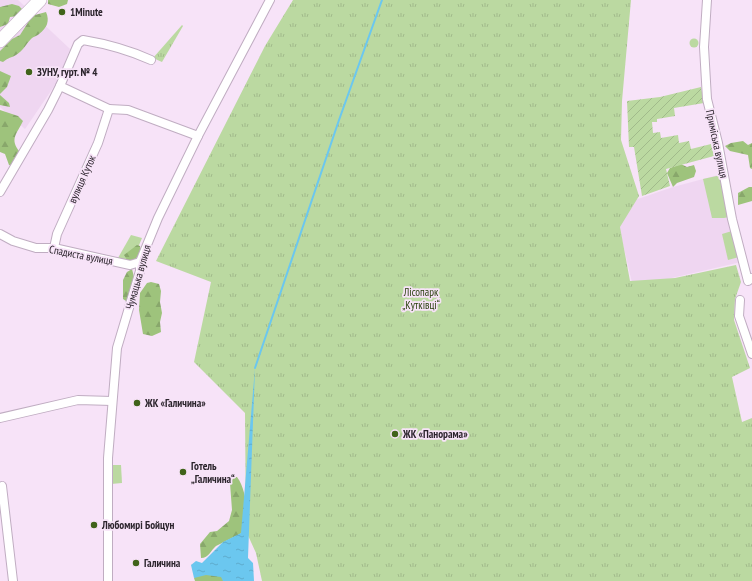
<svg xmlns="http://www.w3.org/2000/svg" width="752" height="581" viewBox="0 0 752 581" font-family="'PT Sans Narrow',sans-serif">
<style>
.built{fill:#efd6f1}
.grass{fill:#bbd9a1}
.forest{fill:url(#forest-firs)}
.park{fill:url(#park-tufts)}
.garden{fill:url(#garden-furrows)}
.water{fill:url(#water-ripples)}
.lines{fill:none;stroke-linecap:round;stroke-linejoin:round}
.stream{stroke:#6bc7ef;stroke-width:2}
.street-casing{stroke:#c0adc2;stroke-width:10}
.primary-casing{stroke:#c0adc2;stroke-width:14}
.street{stroke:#fff;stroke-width:8}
.primary{stroke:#fff;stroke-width:13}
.poi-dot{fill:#40631a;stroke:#f7e3f8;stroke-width:1.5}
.labels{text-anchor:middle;stroke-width:3.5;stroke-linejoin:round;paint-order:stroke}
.poi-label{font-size:11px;font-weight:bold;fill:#2b242c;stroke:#f7e3f8;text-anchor:start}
.street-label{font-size:11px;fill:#2b242c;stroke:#f7e3f8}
.park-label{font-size:11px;fill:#29410e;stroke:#f7e3f8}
</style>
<defs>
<pattern id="forest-firs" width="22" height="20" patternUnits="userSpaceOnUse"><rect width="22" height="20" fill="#9ec37c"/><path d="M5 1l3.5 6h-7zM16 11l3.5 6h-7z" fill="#88a76b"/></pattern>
<pattern id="park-tufts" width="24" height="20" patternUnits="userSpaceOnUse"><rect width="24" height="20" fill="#bbd9a1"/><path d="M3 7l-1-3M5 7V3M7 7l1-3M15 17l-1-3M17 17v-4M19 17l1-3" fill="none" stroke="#a1ba8b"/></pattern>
<pattern id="garden-furrows" width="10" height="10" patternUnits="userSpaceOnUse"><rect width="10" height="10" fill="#bbd9a1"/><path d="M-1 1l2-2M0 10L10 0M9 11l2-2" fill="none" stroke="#a1ba8b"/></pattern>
<pattern id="water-ripples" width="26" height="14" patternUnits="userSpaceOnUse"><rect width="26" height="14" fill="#6bc7ef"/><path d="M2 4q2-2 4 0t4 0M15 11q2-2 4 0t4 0" fill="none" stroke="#5dabcd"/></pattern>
</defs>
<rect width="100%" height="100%" fill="#f7e3f8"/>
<!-- built -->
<g class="built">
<polygon points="0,0 18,0 70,49 57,82 25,129 0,107"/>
<polygon points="722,174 741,262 633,287 619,227 632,201 673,187"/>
</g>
<!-- grass -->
<g class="grass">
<circle cx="694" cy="43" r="4.5"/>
<polygon points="721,175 729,217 724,218 712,218 703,179"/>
<polygon points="732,231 739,257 728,260 722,234"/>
<polygon points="131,235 142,238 132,262 118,258"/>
<polygon points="111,465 121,465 122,483 111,484"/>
</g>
<!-- forest -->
<g class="forest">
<polygon points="48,0 68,0 67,4 59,7 48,4"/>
<polygon points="12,4 19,6 22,9 18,16 10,17 8,24 0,27 0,7"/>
<path d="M46 12C50 21 47 28 39 34 37 36 34 36 31 39 26 44 23 51 16 55 11 58 9 57 3 62L0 61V51L12 39 20 35 29 21 35 15Z"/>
<polygon points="0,71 11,76 7,87 0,94"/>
<polygon points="0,95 9,103 10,107 0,105"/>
<path d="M0 110 18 116 23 121C17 134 9 139 20 152L13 166 9 165 5 154 0 152Z"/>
<polygon points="743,141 748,145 752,143 752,169 750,168 748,155 730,151 725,146 731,143"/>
<polygon points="681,164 687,167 694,165 696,171 694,177 677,183 673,187 667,173 670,168"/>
<polygon points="749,187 752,187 752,201 738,205 738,193"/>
<polygon points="137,245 140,246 141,252 135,260 129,263 124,255"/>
<polygon points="132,269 135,281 128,300 126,301 123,299 123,280 127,272"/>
<polygon points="151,282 159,284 161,291 160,302 162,313 160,322 161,332 152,336 143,334 139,310 140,293 147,283"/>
<path d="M234 477H237C248 492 246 513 246 531L216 546C211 550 209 558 201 558L200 544 210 532 217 531 229 521 232 510 230 483Z"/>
<polygon points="222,572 225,581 195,581 194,578 197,575"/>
</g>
<!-- park -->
<g class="park">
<polygon points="293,0 631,0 622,101 621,140 639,196 620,227 630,281 675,278 736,265 741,282 735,299 734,320 750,368 732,377 742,422 752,418 752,581 262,581 256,553 246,531 245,413 194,362 211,282 156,261 265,46"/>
<polygon points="182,25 183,26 162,62 153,58"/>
</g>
<!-- garden -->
<polygon class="garden" points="701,87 704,103 674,108 675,116 657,119 657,122 652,122 653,133 660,132 661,138 678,135 679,143 689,141 691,149 711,144 714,156 666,169 670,186 642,196 634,147 629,147 627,101 660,97"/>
<!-- water -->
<polygon class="water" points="255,368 248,558 253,563 254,581 223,581 221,577 206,575 194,578 191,565 196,561 202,563 223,542 241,533"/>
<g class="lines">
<!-- stream -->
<polyline class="stream" points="255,368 339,120 382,0"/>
<defs>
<g id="street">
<polyline points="707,0 704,47 707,99 718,143 732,219 748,281 752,278"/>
<path d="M109 109 60 86 78 44 83 40C107 44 129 50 151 60"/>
<polyline points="0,192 48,110 60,86"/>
<polyline points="0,234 13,241 36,248 54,248 130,265 140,262"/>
<polyline points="54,248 57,234 98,143 109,109 128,110 198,136"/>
<polyline points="740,300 739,316 752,354"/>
<polyline points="0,418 78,400 112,401"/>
<polyline points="0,487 2,486 13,581"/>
<polyline points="108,581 108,458 117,348 140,271 140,262 158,218 198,136 270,0"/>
</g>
<polyline id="primary" points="0,41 40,0"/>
</defs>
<!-- street casing -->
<use href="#street" class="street-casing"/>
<!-- primary casing -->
<use href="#primary" class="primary-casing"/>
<!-- street -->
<use href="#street" class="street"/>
<!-- primary -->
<use href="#primary" class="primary"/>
</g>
<!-- markers -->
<g class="poi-dot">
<circle cx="62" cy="12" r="4"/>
<circle cx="29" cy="72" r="4"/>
<circle cx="137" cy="403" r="4"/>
<circle cx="395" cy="434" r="4"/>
<circle cx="183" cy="472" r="4"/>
<circle cx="94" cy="525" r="4"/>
<circle cx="136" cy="563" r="4"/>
</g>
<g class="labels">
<!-- poi labels -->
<g class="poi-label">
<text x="70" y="16">1Minute</text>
<text x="37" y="76">ЗУНУ, гурт. № 4</text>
<text x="145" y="407">ЖК «Галичина»</text>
<text x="403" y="438">ЖК «Панорама»</text>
<text x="191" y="470">Готель<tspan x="191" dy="13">„Галичина“</tspan></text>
<text x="102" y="529">Любомирі Бойцун</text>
<text x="144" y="567">Галичина</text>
</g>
<!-- street labels -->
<g class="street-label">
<text transform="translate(717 144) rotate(78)" y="4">Приміська вулиця</text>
<text transform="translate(82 179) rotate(-66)" y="4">вулиця Куток</text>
<text transform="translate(81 255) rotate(11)" y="4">Спадиста вулиця</text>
<text transform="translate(138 277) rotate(-74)" y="4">Чумацька вулиця</text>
</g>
<!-- park labels -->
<g class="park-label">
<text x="421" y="296">Лісопарк<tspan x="421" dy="13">„Кутківці“</tspan></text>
</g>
</g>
</svg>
